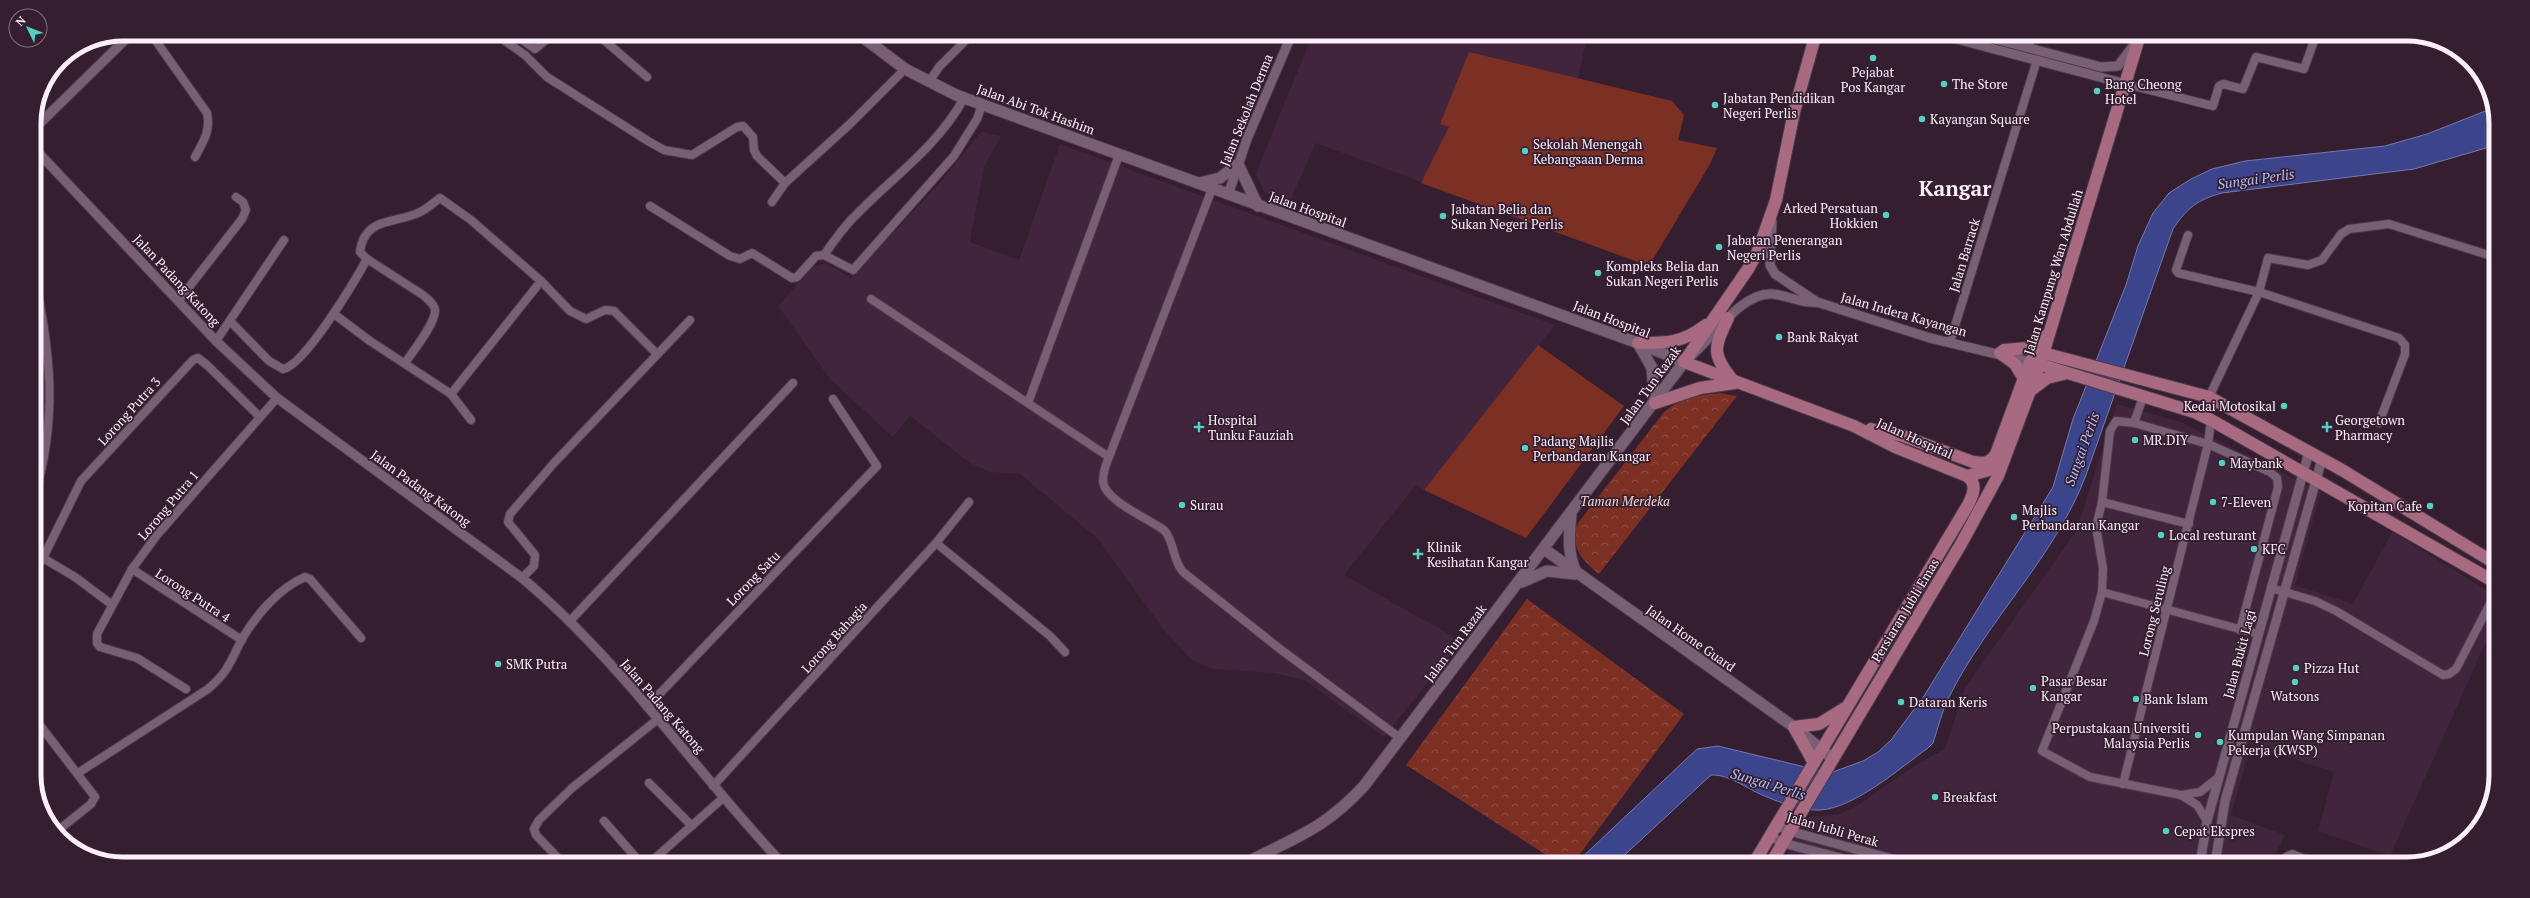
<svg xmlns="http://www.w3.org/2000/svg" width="2530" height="898" viewBox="0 0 2530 898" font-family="'PT Serif',serif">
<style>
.built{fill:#40253c}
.green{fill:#7c2f23}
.park{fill:url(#park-crowns)}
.water{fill:#3c458c;stroke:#7678ad}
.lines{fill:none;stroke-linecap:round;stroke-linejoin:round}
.minor-casing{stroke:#4c3a4a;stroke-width:10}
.tertiary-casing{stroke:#4c3a4a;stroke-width:11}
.secondary-casing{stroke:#4c3a4a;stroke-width:13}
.primary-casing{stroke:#4c3a4a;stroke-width:14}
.minor{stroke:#795f74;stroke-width:8}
.tertiary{stroke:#795f74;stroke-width:9}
.secondary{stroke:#795f74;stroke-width:11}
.primary{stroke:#a86a81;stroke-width:12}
.poi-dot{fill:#56cec3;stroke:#341e30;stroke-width:1.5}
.labels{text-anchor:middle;stroke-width:3.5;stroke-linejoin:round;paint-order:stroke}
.poi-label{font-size:13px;fill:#feeffb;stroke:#341e30;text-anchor:start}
.street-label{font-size:13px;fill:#feeffb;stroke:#341e30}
.park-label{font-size:13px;font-style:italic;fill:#f1d7d2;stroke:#341e30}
.water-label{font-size:14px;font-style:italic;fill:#b0befc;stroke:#341e30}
.town-label{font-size:21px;font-weight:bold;fill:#feeffb;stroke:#341e30}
.rim{fill:none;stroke:#feeffb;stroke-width:5}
</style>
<defs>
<pattern id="park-crowns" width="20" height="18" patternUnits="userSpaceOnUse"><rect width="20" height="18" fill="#7c2f23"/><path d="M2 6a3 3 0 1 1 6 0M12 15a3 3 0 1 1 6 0" fill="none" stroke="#904d44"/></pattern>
</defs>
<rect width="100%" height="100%" fill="#341e30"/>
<!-- built -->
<g class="built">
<polygon points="1312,36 1587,37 1578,79 1672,101 1684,115 1678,140 1717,148 1710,164 1649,266 1316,143 1289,203 1264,192 1256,173"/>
<polygon points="981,132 1001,136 984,167 970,242 1019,260 1060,144 1555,325 1424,490 1416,485 1344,575 1461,641 1384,737 1304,680 1274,673 1212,669 1191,659 1163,629 1098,539 1020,474 989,472 970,463 910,416 893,437 830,379 778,306 813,266 826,263 851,278 937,186"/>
<polygon points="2117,404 2181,422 2321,492 2295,585 2353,604 2392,532 2493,594 2493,626 2390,856 2318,831 2334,772 2251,746 2231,815 2285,835 2271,864 1782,863 1808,817 1840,814 1861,803 1916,765 1945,749 1965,688 2076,531"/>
</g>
<!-- green -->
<g class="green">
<polygon points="1469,52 1672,101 1684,115 1678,140 1717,148 1710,164 1649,266 1421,183 1449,127 1440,124"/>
<polygon points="1538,345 1624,406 1526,538 1424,490"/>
</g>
<!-- park -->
<g class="park">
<path d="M1720 393 1737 396 1599 574C1582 561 1568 545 1578 523L1664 412C1681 398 1698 395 1720 393Z"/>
<polygon points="1527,599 1684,714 1574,862 1557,862 1406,765"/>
</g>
<!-- water -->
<path class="water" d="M2493 108 2496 117V144L2486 148 2414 169 2222 193C2197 200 2187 208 2173 229L2086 475C2055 557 1988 619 1949 697 1942 711 1938 728 1933 743L1928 748C1900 768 1856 807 1821 810 1803 811 1784 804 1767 797 1750 791 1730 774 1711 775L1617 862H1577L1697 749 1718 746 1830 773 1863 761 1878 752 1891 740 1924 696 2053 487 2073 419 2126 285 2138 246 2153 213 2169 193 2191 179 2212 169 2245 161 2385 146 2427 134Z"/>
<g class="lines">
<defs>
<g id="minor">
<path d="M151 34 207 113C211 131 203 142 195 157"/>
<polyline points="497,35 525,55 547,77 648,141 664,150 692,155 737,127 743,126 753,137 754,150 757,156 785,183"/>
<polyline points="516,35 535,49 552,35"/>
<polyline points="598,35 647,77"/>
<polyline points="2028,48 2031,38"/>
<polyline points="929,82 939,67 970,36"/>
<polyline points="2126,84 2213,106 2219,86 2223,84 2243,89 2256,57 2304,69 2315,38"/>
<path d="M1212 189 1109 457C1106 464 1103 473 1103 481 1104 501 1150 519 1165 531 1175 544 1172 559 1183 572L1280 649 1400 738"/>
<polyline points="772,202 785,183 851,123 905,69"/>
<polyline points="650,206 730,256 740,259 752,253 792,278 797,277 816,256 824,255 853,270 954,156 977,119 982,105"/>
<polyline points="2188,235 2176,270 2178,273 2259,292 2399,338 2405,345 2405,354 2379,423"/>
<path d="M824 255C834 241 844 226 857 214 894 176 938 146 964 98"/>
<path d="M367 259 360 252C364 216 397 224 420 212 427 209 433 203 440 198L471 220 541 281 570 311 586 319 605 310 614 311 657 354"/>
<path d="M34 274C51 354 58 418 34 498"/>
<polyline points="871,299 1109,457"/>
<polyline points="179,300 242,219 246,210 243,202 236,197"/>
<polyline points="334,314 370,341 451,394 471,420"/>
<path d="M231 322 269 361 283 369C304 366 355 281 367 259L423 295C427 299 434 303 435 310 436 323 413 351 405 363"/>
<polyline points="216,341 284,240"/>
<polyline points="1950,342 2037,60"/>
<polyline points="451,394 541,281"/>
<polyline points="2209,397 2259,292 2268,258 2308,265 2322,260 2341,234 2349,229 2389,224 2495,257"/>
<polyline points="1028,403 1119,155"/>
<polyline points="2134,423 2143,397"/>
<polyline points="2102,502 2189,524"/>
<polyline points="936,543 1050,636 1065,652"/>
<polyline points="132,569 242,640"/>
<polyline points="34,572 43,558"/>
<polyline points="522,578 534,566 535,555 508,522 510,514 554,463 690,320"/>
<polyline points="2271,588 2315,601 2336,611 2443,675 2449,674 2456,669 2493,598"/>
<polyline points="2102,592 2258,634"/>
<polyline points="111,604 75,577 43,558 81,481 193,360 198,358 207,365 259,416"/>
<polyline points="570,621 793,383"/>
<polyline points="186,689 137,658 100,647 97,643 97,634 132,569 157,535 277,398"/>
<polyline points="647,707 877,466 833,399"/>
<polyline points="34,721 39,724 95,797 91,804 56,832"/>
<path d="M78 773 208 689C229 671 230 662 242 639 256 615 279 588 305 577L310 579 361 638"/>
<polyline points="649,783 692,826"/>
<polyline points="2123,784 2208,444 2211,420"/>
<polyline points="713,786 936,543 969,502"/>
<polyline points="2181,795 2200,792 2219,777"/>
<polyline points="604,821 638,860"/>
<polyline points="2207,821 2197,805 2181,795 2090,777 2042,751 2094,621 2102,592 2103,568 2096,527 2102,502 2110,431 2116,421 2134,423 2208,444 2270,472 2277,478 2278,487 2240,630"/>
<polyline points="560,860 536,835 534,829 539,820 572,788 658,719"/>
<polyline points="653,860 723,798"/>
<polyline points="2281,864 2286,857 2292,854 2317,864"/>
</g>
<g id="tertiary">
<polyline points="1953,38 2126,84"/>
<polyline points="1991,38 2101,67 2118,66 2133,46"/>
<polyline points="34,129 131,34"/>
<path d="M34 148 216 341 277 398 522 578C620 660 693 768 780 861"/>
<polyline points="1228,195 1247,139 1291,36"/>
<polyline points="1772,222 1770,265 1775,274 1817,302"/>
<path d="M1691 356C1713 338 1741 292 1772 294 1788 295 1801 304 1817 302L1930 338 2030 362"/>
<polyline points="1776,825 1789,831 1907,863"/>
<polyline points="1770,836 1783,843 1860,863"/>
<polyline points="2200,864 2207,821 2309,452"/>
<polyline points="2215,864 2225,801 2322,459"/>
</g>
<g id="secondary">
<path d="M860 35 905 69 956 95 1638 343 1684 362 1364 786C1324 829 1298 836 1248 862"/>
<polyline points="1199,183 1220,178 1238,164 1258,206"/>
<polyline points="1638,343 1652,368 1655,403"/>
<path d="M1571 515C1569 535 1567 552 1576 572"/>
<polyline points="1544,549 1794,727 1832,758"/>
<polyline points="1522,582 1547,571 1575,574"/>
</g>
<g id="primary">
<path d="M1728 318C1713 350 1712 354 1734 382"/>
<path d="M1638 343C1668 343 1682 343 1706 325"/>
<polyline points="2032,362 2194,412 2211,420 2493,581"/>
<polyline points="2024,379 2015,364 2000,353 2004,350 2028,348 2049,334"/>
<polyline points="2030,391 2047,378 2067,373"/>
<polyline points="1655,403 1700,388 1735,383"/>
<path d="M1871 429 1903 436 1973 462C1984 464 1990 463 1996 454L2030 362 2036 355 2043 353 2209 397 2342 470 2493 562"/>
<polyline points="1967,476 1993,469 2001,463"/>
<polyline points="1814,763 1794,727 1819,724 1845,708"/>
<path d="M1754 863 1968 505C1973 495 1978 484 1967 476L1895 447 1854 426 1684 362 1748 269 1758 251 1776 200 1794 112 1815 37"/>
<polyline points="1771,863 1961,544 1998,476 2040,364 2139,38"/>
</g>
</defs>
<!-- minor casing -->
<use href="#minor" class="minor-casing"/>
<!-- tertiary casing -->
<use href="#tertiary" class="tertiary-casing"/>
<!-- secondary casing -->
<use href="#secondary" class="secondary-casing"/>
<!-- primary casing -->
<use href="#primary" class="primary-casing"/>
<!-- minor -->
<use href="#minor" class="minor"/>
<!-- tertiary -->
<use href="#tertiary" class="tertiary"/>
<!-- secondary -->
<use href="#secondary" class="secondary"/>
<!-- primary -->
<use href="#primary" class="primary"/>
</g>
<!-- markers -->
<g class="poi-dot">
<circle cx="1873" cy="58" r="4"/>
<circle cx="1944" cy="84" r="4"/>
<circle cx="2097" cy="91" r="4"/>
<circle cx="1715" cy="105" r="4"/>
<circle cx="1922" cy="119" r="4"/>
<circle cx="1525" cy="151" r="4"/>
<circle cx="1886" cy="215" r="4"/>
<circle cx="1443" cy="216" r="4"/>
<circle cx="1719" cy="247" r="4"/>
<circle cx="1598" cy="273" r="4"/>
<circle cx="1779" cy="337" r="4"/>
<circle cx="2284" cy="406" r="4"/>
<path d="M1197 421h4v4h4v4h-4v4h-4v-4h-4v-4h4z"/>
<path d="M2325 421h4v4h4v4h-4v4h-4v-4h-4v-4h4z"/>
<circle cx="2135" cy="440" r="4"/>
<circle cx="1525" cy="448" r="4"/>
<circle cx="2222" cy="463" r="4"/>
<circle cx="2213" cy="502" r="4"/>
<circle cx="1182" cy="505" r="4"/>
<circle cx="2430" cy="506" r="4"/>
<circle cx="2014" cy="517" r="4"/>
<circle cx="2161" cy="535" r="4"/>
<circle cx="2254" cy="549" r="4"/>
<path d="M1416 548h4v4h4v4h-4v4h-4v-4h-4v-4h4z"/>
<circle cx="498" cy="664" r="4"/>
<circle cx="2296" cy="668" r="4"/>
<circle cx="2295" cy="682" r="4"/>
<circle cx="2033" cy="688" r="4"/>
<circle cx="2136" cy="699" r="4"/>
<circle cx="1901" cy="702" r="4"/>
<circle cx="2198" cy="735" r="4"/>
<circle cx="2220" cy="742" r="4"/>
<circle cx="1935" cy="797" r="4"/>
<circle cx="2166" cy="831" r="4"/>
</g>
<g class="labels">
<!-- poi labels -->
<g class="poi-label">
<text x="1873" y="77" text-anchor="middle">Pejabat<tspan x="1873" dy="15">Pos Kangar</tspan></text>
<text x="1952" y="89">The Store</text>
<text x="2105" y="89">Bang Cheong<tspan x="2105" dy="15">Hotel</tspan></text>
<text x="1723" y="103">Jabatan Pendidikan<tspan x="1723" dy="15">Negeri Perlis</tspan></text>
<text x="1930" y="124">Kayangan Square</text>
<text x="1533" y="149">Sekolah Menengah<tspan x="1533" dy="15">Kebangsaan Derma</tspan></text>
<text x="1878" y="213" text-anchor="end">Arked Persatuan<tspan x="1878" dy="15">Hokkien</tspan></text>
<text x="1451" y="214">Jabatan Belia dan<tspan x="1451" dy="15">Sukan Negeri Perlis</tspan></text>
<text x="1727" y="245">Jabatan Penerangan<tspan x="1727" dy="15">Negeri Perlis</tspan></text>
<text x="1606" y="271">Kompleks Belia dan<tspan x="1606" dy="15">Sukan Negeri Perlis</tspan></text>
<text x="1787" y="342">Bank Rakyat</text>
<text x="2276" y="411" text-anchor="end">Kedai Motosikal</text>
<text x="1208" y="425">Hospital<tspan x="1208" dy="15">Tunku Fauziah</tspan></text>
<text x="2335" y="425">Georgetown<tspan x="2335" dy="15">Pharmacy</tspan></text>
<text x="2143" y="445">MR.DIY</text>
<text x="1533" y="446">Padang Majlis<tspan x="1533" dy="15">Perbandaran Kangar</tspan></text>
<text x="2230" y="468">Maybank</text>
<text x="2221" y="507">7-Eleven</text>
<text x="1190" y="510">Surau</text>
<text x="2422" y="511" text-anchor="end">Kopitan Cafe</text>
<text x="2022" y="515">Majlis<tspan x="2022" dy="15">Perbandaran Kangar</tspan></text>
<text x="2169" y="540">Local resturant</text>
<text x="1427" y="552">Klinik<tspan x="1427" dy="15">Kesihatan Kangar</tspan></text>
<text x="2262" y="554">KFC</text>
<text x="506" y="669">SMK Putra</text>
<text x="2304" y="673">Pizza Hut</text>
<text x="2041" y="686">Pasar Besar<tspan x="2041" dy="15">Kangar</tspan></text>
<text x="2295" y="701" text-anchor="middle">Watsons</text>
<text x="2144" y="704">Bank Islam</text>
<text x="1909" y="707">Dataran Keris</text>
<text x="2190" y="733" text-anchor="end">Perpustakaan Universiti<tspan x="2190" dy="15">Malaysia Perlis</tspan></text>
<text x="2228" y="740">Kumpulan Wang Simpanan<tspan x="2228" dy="15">Pekerja (KWSP)</tspan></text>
<text x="1943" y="802">Breakfast</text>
<text x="2174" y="836">Cepat Ekspres</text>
</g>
<!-- street labels -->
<g class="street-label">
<text transform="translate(1036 109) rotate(20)" y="5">Jalan Abi Tok Hashim</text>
<text transform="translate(1246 110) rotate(-68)" y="5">Jalan Sekolah Derma</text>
<text transform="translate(1308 209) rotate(20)" y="5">Jalan Hospital</text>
<text transform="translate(1964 255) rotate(-73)" y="5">Jalan Barrack</text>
<text transform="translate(2053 272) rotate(-73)" y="5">Jalan Kampung Wan Abdullah</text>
<text transform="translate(177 280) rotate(47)" y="5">Jalan Padang Katong</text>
<text transform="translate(1904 314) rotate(16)" y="5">Jalan Indera Kayangan</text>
<text transform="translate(1612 319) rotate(21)" y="5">Jalan Hospital</text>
<text transform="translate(1650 385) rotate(-54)" y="5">Jalan Tun Razak</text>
<text transform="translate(129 411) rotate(-48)" y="5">Lorong Putra 3</text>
<text transform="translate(1915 438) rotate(24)" y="5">Jalan Hospital</text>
<text transform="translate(421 488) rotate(36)" y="5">Jalan Padang Katong</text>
<text transform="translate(168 505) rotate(-50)" y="5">Lorong Putra 1</text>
<text transform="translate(753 578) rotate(-46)" y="5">Lorong Satu</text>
<text transform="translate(193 595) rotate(33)" y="5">Lorong Putra 4</text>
<text transform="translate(1905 610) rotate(-59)" y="5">Persiaran Jubli Emas</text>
<text transform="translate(2154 611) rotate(-76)" y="5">Lorong Seruling</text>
<text transform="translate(834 637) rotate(-48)" y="5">Lorong Bahagia</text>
<text transform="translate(1691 638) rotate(35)" y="5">Jalan Home Guard</text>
<text transform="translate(1455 643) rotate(-53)" y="5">Jalan Tun Razak</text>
<text transform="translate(2239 654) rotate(-75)" y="5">Jalan Bukit Lagi</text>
<text transform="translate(663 706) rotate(49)" y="5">Jalan Padang Katong</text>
<text transform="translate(1833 829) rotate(16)" y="5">Jalan Jubli Perak</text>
</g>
<!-- park labels -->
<g class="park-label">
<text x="1625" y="506">Taman Merdeka</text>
</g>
<!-- water labels -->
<g class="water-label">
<text transform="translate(2256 179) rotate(-8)" y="5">Sungai Perlis</text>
<text transform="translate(2082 449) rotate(-70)" y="5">Sungai Perlis</text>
<text transform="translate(1768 784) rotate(17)" y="5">Sungai Perlis</text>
</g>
<!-- town labels -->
<g class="town-label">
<text x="1955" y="196">Kangar</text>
</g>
</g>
<!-- crop -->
<path d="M0 0H2530V898H0ZM123 41H2407A82 82 0 0 1 2489 123V775A82 82 0 0 1 2407 857H123A82 82 0 0 1 41 775V123A82 82 0 0 1 123 41Z" fill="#341e30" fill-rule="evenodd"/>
<path class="rim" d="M123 41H2407A82 82 0 0 1 2489 123V775A82 82 0 0 1 2407 857H123A82 82 0 0 1 41 775V123A82 82 0 0 1 123 41Z"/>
<!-- north arrow -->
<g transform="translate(28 28) rotate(313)"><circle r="19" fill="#341e30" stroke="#857281"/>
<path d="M0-3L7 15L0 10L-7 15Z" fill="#56cec3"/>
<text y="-6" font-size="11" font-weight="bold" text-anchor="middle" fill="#feeffb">N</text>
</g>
</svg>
